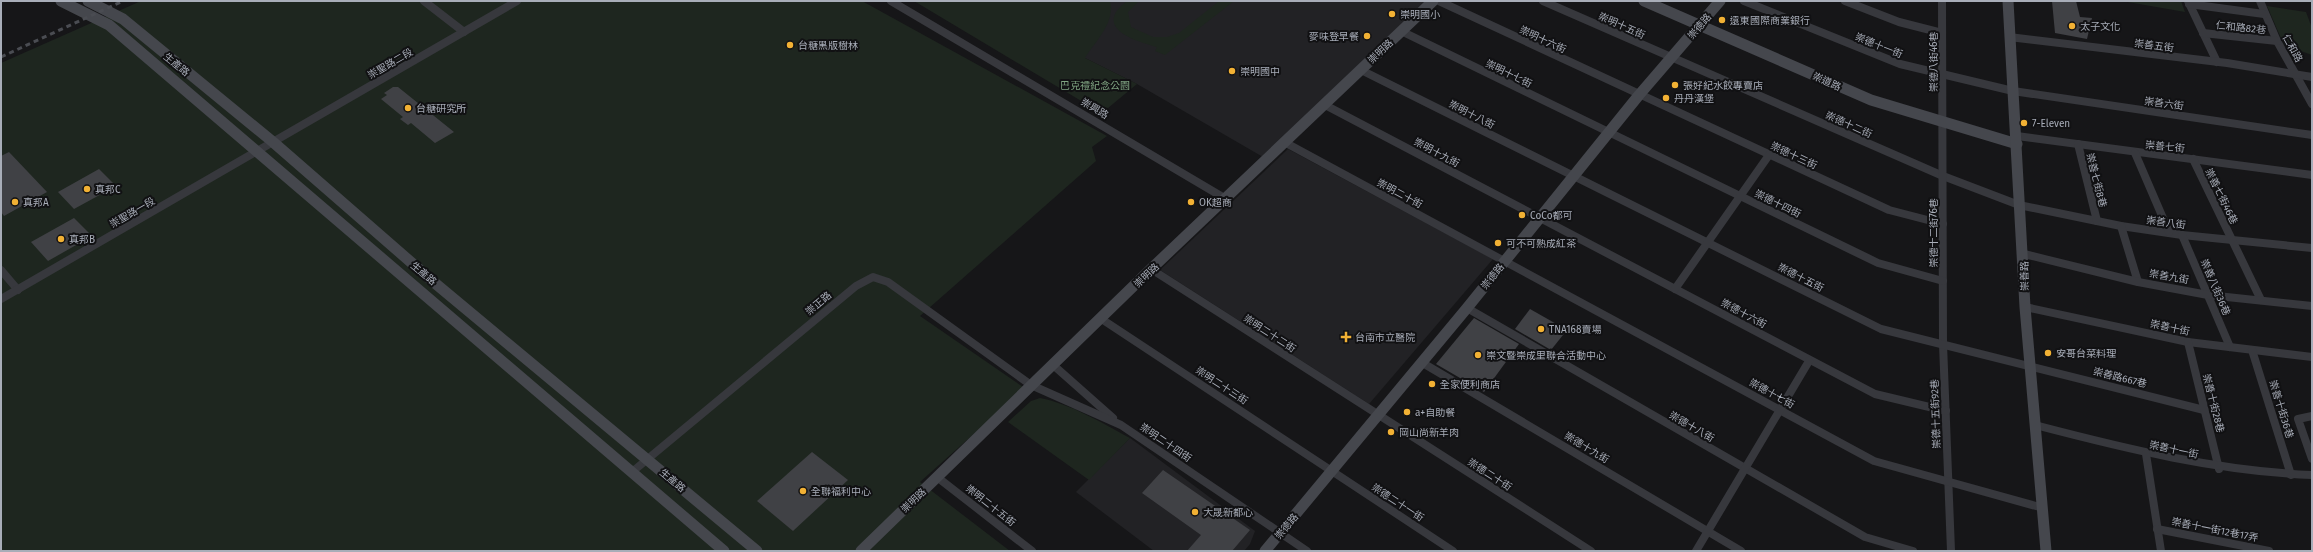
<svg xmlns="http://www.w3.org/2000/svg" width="2313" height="552" viewBox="0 0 2313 552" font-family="'Fira Sans','Noto Sans TC',sans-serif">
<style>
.built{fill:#222225}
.green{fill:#1e261f}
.building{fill:#404145}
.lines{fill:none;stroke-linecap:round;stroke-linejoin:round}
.street{stroke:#37383d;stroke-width:8}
.secondary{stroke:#45474d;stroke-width:11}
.rail{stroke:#4a4c52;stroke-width:3;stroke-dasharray:5 4;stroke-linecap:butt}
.poi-dot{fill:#f2b134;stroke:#111113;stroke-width:1.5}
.labels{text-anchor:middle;stroke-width:4;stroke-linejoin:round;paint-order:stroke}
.poi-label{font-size:10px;fill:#a8adb8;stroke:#111113;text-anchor:start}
.street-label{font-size:10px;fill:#a8adb8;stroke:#111113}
.park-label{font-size:10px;fill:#7fa381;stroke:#111113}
</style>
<rect width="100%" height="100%" fill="#161618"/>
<!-- built -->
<g class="built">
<polygon points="1011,1 1425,1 1263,157 1137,84 1085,58"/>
<polygon points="1288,149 1493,259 1369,404 1160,270"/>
<polygon points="1130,438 1255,531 1250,544 1244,551 1154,551 1076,492"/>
</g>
<!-- green -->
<g class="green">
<polygon points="141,1 862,1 1107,136 1092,147 1096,161 920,316 1023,387 986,423 920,482 1010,551 1,551 1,63"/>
<path d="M914 1H1110C1116 22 1095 42 1085 58L1137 84 1108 108 1088 105Z"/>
<path d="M1127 1H1139L1128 12 1131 27 1153 37H1167L1179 33 1219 1H1234L1165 55 1155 51 1157 47C1134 41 1092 27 1127 1Z"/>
<polygon points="2122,1 2181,1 2185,12"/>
<polygon points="2267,6 2306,12 2312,28 2312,55 2284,45"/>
<path d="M1040 398C1071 404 1102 423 1130 438L1089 480 1008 422 1031 401Z"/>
</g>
<!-- building -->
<g class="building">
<polygon points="2052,1 2076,1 2080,17 2092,18 2087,39 2055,33"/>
<polygon points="393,87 398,87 454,132 435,143 411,123 408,125 400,119 403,117 381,99 387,95 384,93"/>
<polygon points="9,152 47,192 4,216 1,212 1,156"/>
<polygon points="99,169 116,186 74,209 58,192"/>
<polygon points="74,218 92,236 48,261 31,242"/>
<polygon points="1530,309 1567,330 1551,350 1515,329"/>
<polygon points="1474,318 1519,344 1484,392 1436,364"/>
<polygon points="812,452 848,480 793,531 757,501"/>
<polygon points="1163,470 1250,530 1232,551 1187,551 1201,535 1142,493"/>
</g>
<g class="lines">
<!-- street -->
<g class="street">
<polyline points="424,1 464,32"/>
<polyline points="891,1 1226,199"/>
<polyline points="1439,1 1889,210 1943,224"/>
<polyline points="1543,1 1943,176 2019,205 2121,226 2182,235 2312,248"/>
<polyline points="1744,1 1900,64 2013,91 2312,135"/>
<polyline points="1845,1 1899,22 1942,33"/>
<polyline points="1942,1 1943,344 1951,551"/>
<polyline points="2188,1 2217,62"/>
<polyline points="2260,1 2277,41 2312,104"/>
<polyline points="2189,4 2264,14"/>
<polyline points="1401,31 1878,263 1943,281"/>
<polyline points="2203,33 2277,41"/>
<polyline points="2009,37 2227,63 2312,77"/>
<polyline points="1361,70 1881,329 2204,410"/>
<polyline points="1325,105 1875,394 1946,411"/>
<polyline points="2017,136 2312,175"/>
<polyline points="1286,143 1874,461 2043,508"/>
<polyline points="2078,144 2097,221"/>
<polyline points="2135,153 2169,232"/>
<polyline points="2193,159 2261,300"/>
<polyline points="2121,226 2138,282"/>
<polyline points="2182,235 2230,347"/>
<polyline points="2024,254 2138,282 2208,295 2312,306"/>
<polyline points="1151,269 1591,551"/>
<polyline points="1,270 18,290"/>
<polyline points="1675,289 1769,155"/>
<polyline points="1,299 517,1"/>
<polyline points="2025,307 2188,342 2312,357"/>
<polyline points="1467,308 1865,537 1913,551"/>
<polyline points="1100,318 1453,551"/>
<polyline points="2188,342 2219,469"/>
<polyline points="2252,350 2291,475"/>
<polyline points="1421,362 1741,551"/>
<polyline points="1052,364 1113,418"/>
<polyline points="2312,416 2298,419 2312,459"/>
<path d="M2035 425C2127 449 2217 471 2312 475"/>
<polyline points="2146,454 2161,551"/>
<polyline points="632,472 856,286 873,277 888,282 1031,385 1121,425 1307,551"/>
<polyline points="937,477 1032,551"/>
<polyline points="2157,529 2269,551"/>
<polyline points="1696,551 1809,361"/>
</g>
<!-- secondary -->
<g class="secondary">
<polyline points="61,1 109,25 724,551"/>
<polyline points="88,1 123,19 273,142 436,284 757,551"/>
<polyline points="1644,1 1871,100 2017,144"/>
<polyline points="2008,1 2025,307 2046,551"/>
<polyline points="861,551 1151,269 1433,1"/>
<polyline points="1265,551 1467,308 1639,95 1720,1"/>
</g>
<!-- rail -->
<polyline class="rail" points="1,57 123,1"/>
</g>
<!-- markers -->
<g class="poi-dot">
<circle cx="1392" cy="14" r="4"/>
<circle cx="1722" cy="20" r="4"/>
<circle cx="2072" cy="26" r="4"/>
<circle cx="1367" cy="36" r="4"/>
<circle cx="790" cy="45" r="4"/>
<circle cx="1232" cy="71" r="4"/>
<circle cx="1675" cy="85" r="4"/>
<circle cx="1666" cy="98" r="4"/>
<circle cx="408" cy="108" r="4"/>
<circle cx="2024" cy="123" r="4"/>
<circle cx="87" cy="189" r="4"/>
<circle cx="15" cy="202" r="4"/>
<circle cx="1191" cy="202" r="4"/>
<circle cx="1522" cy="215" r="4"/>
<circle cx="61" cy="239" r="4"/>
<circle cx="1498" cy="243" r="4"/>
<circle cx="1541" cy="329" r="4"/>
<path d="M1344 331h4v4h4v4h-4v4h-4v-4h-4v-4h4z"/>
<circle cx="2048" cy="353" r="4"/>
<circle cx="1478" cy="355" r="4"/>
<circle cx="1432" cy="384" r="4"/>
<circle cx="1407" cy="412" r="4"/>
<circle cx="1391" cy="432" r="4"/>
<circle cx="803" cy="491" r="4"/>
<circle cx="1195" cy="512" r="4"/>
</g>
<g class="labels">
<!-- poi labels -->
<g class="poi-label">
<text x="1400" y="18">崇明國小</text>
<text x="1730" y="24">遠東國際商業銀行</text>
<text x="2080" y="30">太子文化</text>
<text x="1359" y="40" text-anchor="end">麥味登早餐</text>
<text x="798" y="49">台糖黑版樹林</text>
<text x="1240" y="75">崇明國中</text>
<text x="1683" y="89">張好紀水餃專賣店</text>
<text x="1674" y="102">丹丹漢堡</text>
<text x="416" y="112">台糖研究所</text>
<text x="2032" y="127">7-Eleven</text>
<text x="95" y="193">真邦C</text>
<text x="23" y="206">真邦A</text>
<text x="1199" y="206">OK超商</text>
<text x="1530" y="219">CoCo都可</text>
<text x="69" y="243">真邦B</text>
<text x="1506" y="247">可不可熟成紅茶</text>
<text x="1549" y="333">TNA168賣場</text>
<text x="1355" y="341">台南市立醫院</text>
<text x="2056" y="357">安哥台菜料理</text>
<text x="1486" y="359">崇文暨崇成里聯合活動中心</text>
<text x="1440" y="388">全家便利商店</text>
<text x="1415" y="416">a+自助餐</text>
<text x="1399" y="436">岡山尚新羊肉</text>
<text x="811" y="495">全聯福利中心</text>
<text x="1203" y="516">大晟新都心</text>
</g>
<!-- street labels -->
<g class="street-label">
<text transform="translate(1622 25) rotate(24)" y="4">崇明十五街</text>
<text transform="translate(1699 26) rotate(-49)" y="4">崇德路</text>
<text transform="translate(2241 27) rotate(6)" y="4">仁和路82巷</text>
<text transform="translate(1543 39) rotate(25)" y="4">崇明十六街</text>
<text transform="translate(1879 45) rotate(22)" y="4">崇德十一街</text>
<text transform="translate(2154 45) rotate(7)" y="4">崇善五街</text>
<text transform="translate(2293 48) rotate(61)" y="4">仁和路</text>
<text transform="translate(1380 51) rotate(-44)" y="4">崇明路</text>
<text transform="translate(1933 62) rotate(-90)" y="4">崇德八街46巷</text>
<text transform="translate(390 63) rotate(-30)" y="4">崇聖路二段</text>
<text transform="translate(177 64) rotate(39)" y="4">生產路</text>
<text transform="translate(1509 73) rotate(26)" y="4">崇明十七街</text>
<text transform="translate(1827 81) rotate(24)" y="4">崇道路</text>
<text transform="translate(2164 103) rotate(8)" y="4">崇善六街</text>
<text transform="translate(1095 108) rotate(31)" y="4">崇興路</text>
<text transform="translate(1472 114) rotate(27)" y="4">崇明十八街</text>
<text transform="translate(1849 124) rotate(24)" y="4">崇德十二街</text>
<text transform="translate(2165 146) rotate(6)" y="4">崇善七街</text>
<text transform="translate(1437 152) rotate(28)" y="4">崇明十九街</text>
<text transform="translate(1794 155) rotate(25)" y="4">崇德十三街</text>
<text transform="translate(2097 180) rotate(76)" y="4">崇善七街8巷</text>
<text transform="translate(1400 193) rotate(28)" y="4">崇明二十街</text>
<text transform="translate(2222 196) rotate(64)" y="4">崇善七街46巷</text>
<text transform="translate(1778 203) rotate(26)" y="4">崇德十四街</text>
<text transform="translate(132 212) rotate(-30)" y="4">崇聖路一段</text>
<text transform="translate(2166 222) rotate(8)" y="4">崇善八街</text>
<text transform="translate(1933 233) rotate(-90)" y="4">崇德十二街76巷</text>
<text transform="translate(424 273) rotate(40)" y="4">生產路</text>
<text transform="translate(1146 275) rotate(-44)" y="4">崇明路</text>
<text transform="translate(1492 276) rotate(-51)" y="4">崇德路</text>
<text transform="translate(2024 276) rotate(-91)" y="4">崇善路</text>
<text transform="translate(2169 276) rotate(10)" y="4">崇善九街</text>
<text transform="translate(1801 277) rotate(27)" y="4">崇德十五街</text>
<text transform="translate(2216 287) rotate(67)" y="4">崇善八街36巷</text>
<text transform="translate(818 303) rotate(-40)" y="4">崇正路</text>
<text transform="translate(1744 313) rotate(28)" y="4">崇德十六街</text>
<text transform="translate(2170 327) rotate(12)" y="4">崇善十街</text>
<text transform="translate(1270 333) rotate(33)" y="4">崇明二十二街</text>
<text transform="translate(2120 377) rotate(14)" y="4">崇善路667巷</text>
<text transform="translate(1222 385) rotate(33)" y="4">崇明二十三街</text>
<text transform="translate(1772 393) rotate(29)" y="4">崇德十七街</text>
<text transform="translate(2214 403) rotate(76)" y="4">崇善十街28巷</text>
<text transform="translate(2282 409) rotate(73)" y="4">崇善十街36巷</text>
<text transform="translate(1935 414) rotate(-92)" y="4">崇德十五街92巷</text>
<text transform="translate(1692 426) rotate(30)" y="4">崇德十八街</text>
<text transform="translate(1166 442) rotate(34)" y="4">崇明二十四街</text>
<text transform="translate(1587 447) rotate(31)" y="4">崇德十九街</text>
<text transform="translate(2174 449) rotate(12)" y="4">崇善十一街</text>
<text transform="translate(1490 474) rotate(33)" y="4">崇德二十街</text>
<text transform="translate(673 480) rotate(40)" y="4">生產路</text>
<text transform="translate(913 500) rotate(-44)" y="4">崇明路</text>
<text transform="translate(1398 502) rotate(33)" y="4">崇德二十一街</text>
<text transform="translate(991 505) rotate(38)" y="4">崇明二十五街</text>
<text transform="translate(1286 526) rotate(-50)" y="4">崇德路</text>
<text transform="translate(2215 529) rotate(11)" y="4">崇善十一街12巷17弄</text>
</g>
<!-- park labels -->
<g class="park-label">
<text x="1095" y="89">巴克禮紀念公園</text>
</g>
</g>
<!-- border -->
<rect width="2313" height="552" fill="none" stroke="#a8adb8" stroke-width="4"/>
</svg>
